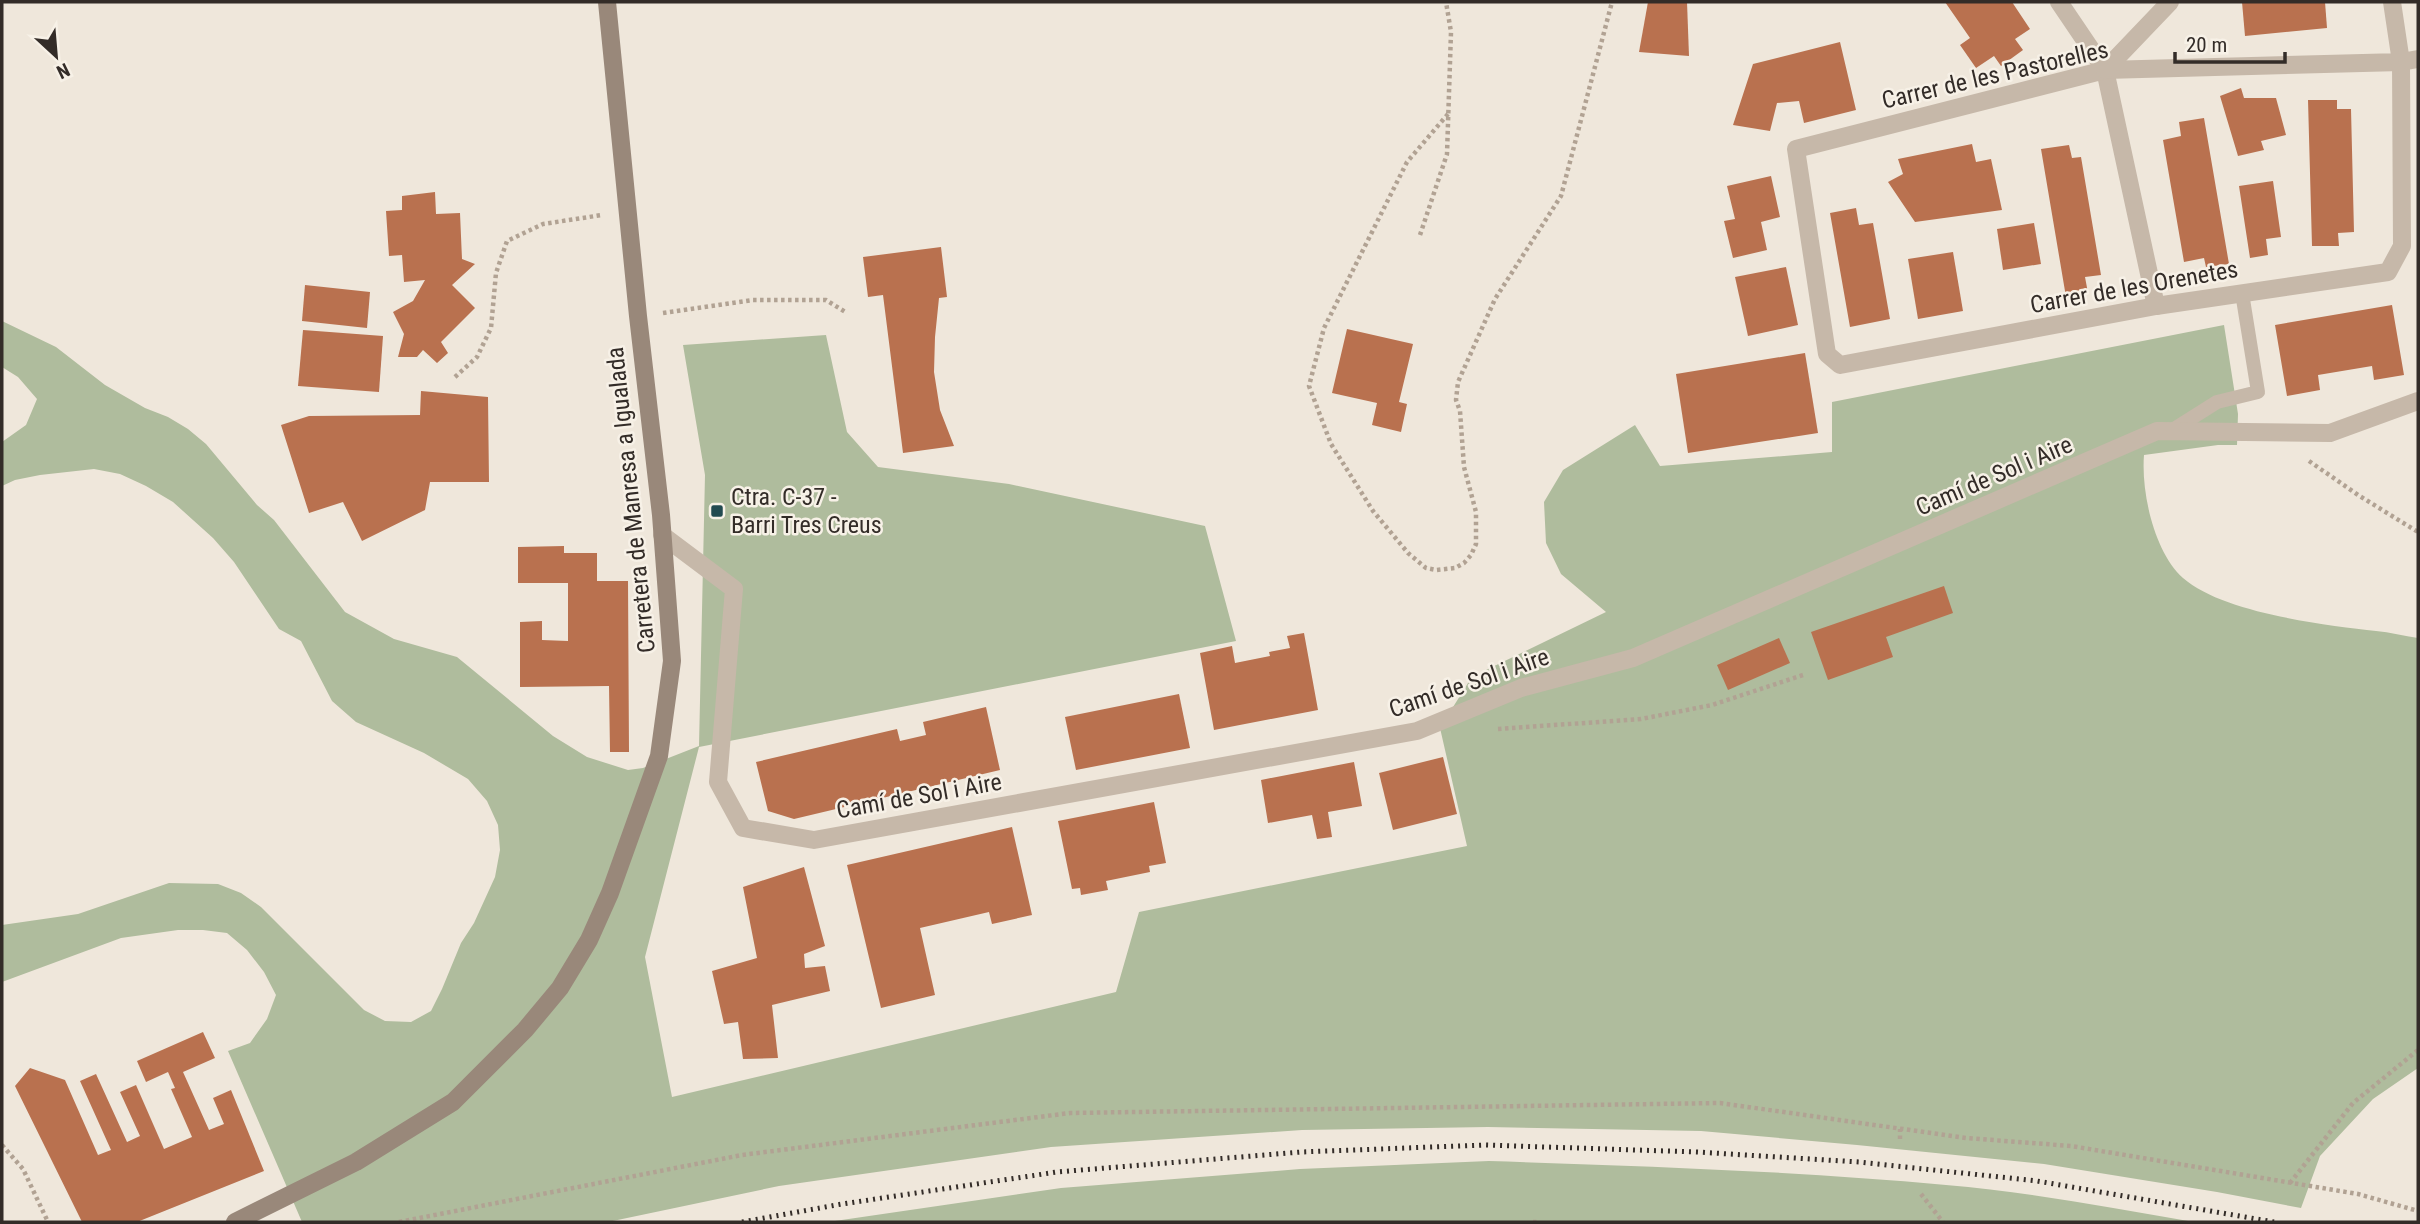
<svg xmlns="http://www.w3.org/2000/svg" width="2420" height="1224" viewBox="0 0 2420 1224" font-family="'Roboto Condensed',sans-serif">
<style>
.green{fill:#afbc9d}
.building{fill:#b9714f}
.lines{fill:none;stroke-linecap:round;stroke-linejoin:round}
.path{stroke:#b1a293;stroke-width:4.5;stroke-dasharray:3.5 3.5;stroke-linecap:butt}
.lane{stroke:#c6b8a9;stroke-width:14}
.street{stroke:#c6b8a9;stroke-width:18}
.secondary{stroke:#99887a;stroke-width:18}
.rail{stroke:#332c28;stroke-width:5;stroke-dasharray:2 5;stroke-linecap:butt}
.poi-dot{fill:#224a50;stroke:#f7f1e7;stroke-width:2.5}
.labels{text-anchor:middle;stroke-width:5;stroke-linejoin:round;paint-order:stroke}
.street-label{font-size:24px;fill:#332c28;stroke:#f7f1e7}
.poi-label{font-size:24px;fill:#332c28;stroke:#f7f1e7;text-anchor:start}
</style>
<rect width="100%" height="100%" fill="#efe7db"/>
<!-- green -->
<g class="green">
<path d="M2 321 56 347 105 385 145 408 168 417 188 429 206 444 257 505 274 520 345 612 394 639 457 657 553 736 587 757 628 770 643 768 699 746 705 475 683 345 826 335 847 432 878 467 1009 484 1205 526 1236 641 699 747 645 957 672 1097 1116 992 1139 912 1467 846 1440 728 1468 683 1486 670 1606 612 1561 574 1546 543 1544 502 1563 470 1635 425 1660 466 1832 452V402L2224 325 2238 414 2237 445H2218L2144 455C2141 492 2154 552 2183 578 2223 613 2324 625 2376 631 2390 632 2404 636 2418 638V1068L2373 1099 2320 1156 2301 1208 2217 1192 2044 1164 1857 1145 1701 1131 1488 1127 1302 1130 1051 1147 779 1186 608 1222H302L228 1051 250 1043 267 1019 276 995 264 972 247 950 227 933 203 930H178L121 938 2 982V925L78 914 169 883 218 884 241 893 261 907 364 1010 385 1021 411 1022 431 1011 442 989 461 943 474 923 495 877 500 850 498 825 487 801 468 779 424 753 356 722 332 701 301 641 279 629 234 562 213 538 173 502 146 486 120 474 94 469 40 475 15 480 2 486V442L26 425 37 399 18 377 2 367Z"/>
<path d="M1489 1161C1642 1166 1794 1171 1946 1185 2030 1192 2112 1208 2194 1222H828L1061 1188 1300 1169Z"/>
</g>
<!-- building -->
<g class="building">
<polygon points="1648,2 1687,2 1689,56 1639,52"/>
<polygon points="1945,2 2012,2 2030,29 2015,39 2023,50 2001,66 1994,56 1976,68 1960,45 1970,38"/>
<polygon points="2242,2 2325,2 2327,28 2245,36"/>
<polygon points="1840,42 1856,110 1804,123 1799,101 1777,103 1770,131 1733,125 1753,64"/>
<polygon points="2241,88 2244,98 2276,98 2286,135 2261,141 2264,150 2238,156 2220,96"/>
<polygon points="2308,100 2337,100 2337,109 2351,109 2354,232 2338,233 2339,246 2312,246"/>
<polygon points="2204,118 2229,264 2206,267 2204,258 2184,262 2163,140 2181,136 2179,122"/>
<polygon points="1972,144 1976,162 1991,159 2002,210 1915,222 1888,182 1903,174 1898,159"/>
<polygon points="2069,145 2072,158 2081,157 2101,275 2085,277 2088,293 2066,297 2041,149"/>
<polygon points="1771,176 1780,217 1761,222 1767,250 1733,258 1724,221 1735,219 1727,186"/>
<polygon points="2273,181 2281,237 2266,239 2268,255 2250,258 2239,186"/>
<polygon points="435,192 436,214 460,213 462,259 475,264 452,285 475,308 441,342 448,353 437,363 423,350 417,357 398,357 404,334 393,312 413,301 425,280 404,282 402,255 389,256 386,211 402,210 402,196"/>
<polygon points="1856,208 1859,225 1873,223 1890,319 1850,327 1830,213"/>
<polygon points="2034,223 2041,264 2003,270 1997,229"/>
<polygon points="941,247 947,297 939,298 935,337 934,372 940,410 954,446 903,453 883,295 868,297 863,257"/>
<polygon points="1953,252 1963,311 1918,319 1908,259"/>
<polygon points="1786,267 1798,325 1748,336 1735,277"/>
<polygon points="305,285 370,292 367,328 302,321"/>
<polygon points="2392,305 2404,375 2374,380 2372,366 2318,375 2320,390 2287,396 2275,325"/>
<polygon points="1347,329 1413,344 1399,402 1407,404 1401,432 1372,425 1377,403 1332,393"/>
<polygon points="303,330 383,336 379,392 298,386"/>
<polygon points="1805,353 1818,433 1688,453 1676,374"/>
<polygon points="421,391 488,397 489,482 430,482 425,510 362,541 343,502 309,513 281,425 309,416 420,415"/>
<polygon points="564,546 564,553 597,553 597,581 628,581 629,752 610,752 609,686 520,687 520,622 542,621 542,640 568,641 568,583 518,583 518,547"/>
<polygon points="1944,586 1953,613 1886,637 1893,657 1828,680 1811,632"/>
<polygon points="1304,633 1318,710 1214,730 1200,653 1232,646 1235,663 1270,656 1269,652 1290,648 1287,636"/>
<polygon points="1779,638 1790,663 1728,690 1717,665"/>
<polygon points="1179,694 1190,748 1076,770 1065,717"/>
<polygon points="986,707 1000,770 794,819 768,811 756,762 897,729 900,741 926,735 923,722"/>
<polygon points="1443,757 1457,814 1393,830 1379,773"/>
<polygon points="1354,762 1362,806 1328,812 1332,837 1317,839 1312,815 1268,823 1261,780"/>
<polygon points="1154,802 1166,863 1149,866 1150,872 1106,881 1108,890 1081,895 1080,888 1072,889 1058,821"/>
<polygon points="1012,827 1032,915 992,924 989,912 920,928 935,995 881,1008 847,865"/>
<polygon points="804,867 825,946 804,954 805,968 825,966 830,991 772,1005 778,1058 743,1059 738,1022 724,1024 712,971 757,958 743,887"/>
<polygon points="203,1032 215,1058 183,1072 209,1130 224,1124 213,1098 231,1090 264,1171 137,1222 82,1222 15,1086 30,1068 65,1080 98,1155 111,1150 80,1081 96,1074 127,1142 140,1136 120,1092 136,1085 164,1149 192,1137 171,1089 175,1088 168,1072 146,1082 137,1061"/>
</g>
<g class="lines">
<!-- path -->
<g class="path">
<polyline points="1448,114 1407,162 1324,328 1309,386 1331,444 1373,511 1408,553 1426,568 1436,570 1455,568 1464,563 1471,555 1476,544 1476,512 1464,467 1460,411 1456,400 1458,382 1495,299 1561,196 1612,2"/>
<polyline points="1420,235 1447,154 1451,32 1446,2"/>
<polyline points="663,313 753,300 826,300 847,313"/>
<polyline points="455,377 477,357 491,328 496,273 507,241 543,224 602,215"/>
<polyline points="2309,461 2358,495 2418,532"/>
<polyline points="1498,729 1641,719 1712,705 1803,675"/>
<polyline points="1900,1139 1900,1129"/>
<polyline points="2,1145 23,1169 48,1222"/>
<polyline points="2290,1183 2353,1103 2418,1050"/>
<polyline points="1921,1194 1943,1222"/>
<polyline points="399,1222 742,1155 1070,1113 1720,1103 1966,1138 2071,1146 2358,1194 2418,1211"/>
<polyline points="1533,1222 1539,1222"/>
</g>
<!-- lane -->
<polyline class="lane" points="2171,431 2217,402 2258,392 2242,293"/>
<!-- street -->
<g class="street">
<polyline points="2059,2 2105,70 2156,306"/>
<polyline points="2392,2 2401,62 2402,246 2388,272 2156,306 1840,365 1827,354 1796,149 2105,70 2401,62 2418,59"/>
<polyline points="2105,70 2170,2"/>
<polyline points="662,535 734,589 718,782 743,828 814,840 1417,731 1521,688 1633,658 2157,431 2330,433 2418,401"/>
</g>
<!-- secondary -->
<polyline class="secondary" points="235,1222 356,1162 453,1102 525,1030 560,988 589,940 610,893 659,756 672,661 661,515 638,316 607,2"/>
<!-- rail -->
<polyline class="rail" points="742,1222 842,1204 1057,1172 1301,1152 1485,1145 1697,1152 1859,1162 2037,1181 2274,1222"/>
</g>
<!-- markers -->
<rect class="poi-dot" x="710" y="504" width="14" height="14" rx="3.5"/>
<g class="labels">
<!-- street labels -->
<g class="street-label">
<text transform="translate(1995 75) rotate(-13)" y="8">Carrer de les Pastorelles</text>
<text transform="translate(2134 287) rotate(-10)" y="8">Carrer de les Orenetes</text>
<text transform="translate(1994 476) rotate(-23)" y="8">Camí de Sol i Aire</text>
<text transform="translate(631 500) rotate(-96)" y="8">Carretera de Manresa a Igualada</text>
<text transform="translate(1469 683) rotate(-19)" y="8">Camí de Sol i Aire</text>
<text transform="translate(919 796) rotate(-10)" y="8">Camí de Sol i Aire</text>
</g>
<!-- poi labels -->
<g class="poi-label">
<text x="731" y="505">Ctra. C-37 -<tspan x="731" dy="28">Barri Tres Creus</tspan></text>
</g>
</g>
<!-- border -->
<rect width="2420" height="1224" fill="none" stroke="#332c28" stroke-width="7"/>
<!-- north arrow -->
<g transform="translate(56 56) rotate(154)" stroke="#f7f1e7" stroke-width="5" paint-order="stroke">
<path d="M0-5L12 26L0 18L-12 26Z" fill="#332c28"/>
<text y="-10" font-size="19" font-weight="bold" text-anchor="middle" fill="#332c28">N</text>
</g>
<!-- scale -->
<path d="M2175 52v10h110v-10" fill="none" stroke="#332c28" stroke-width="3.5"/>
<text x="2186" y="52" font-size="21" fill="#332c28" stroke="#f7f1e7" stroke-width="5" paint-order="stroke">20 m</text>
</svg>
